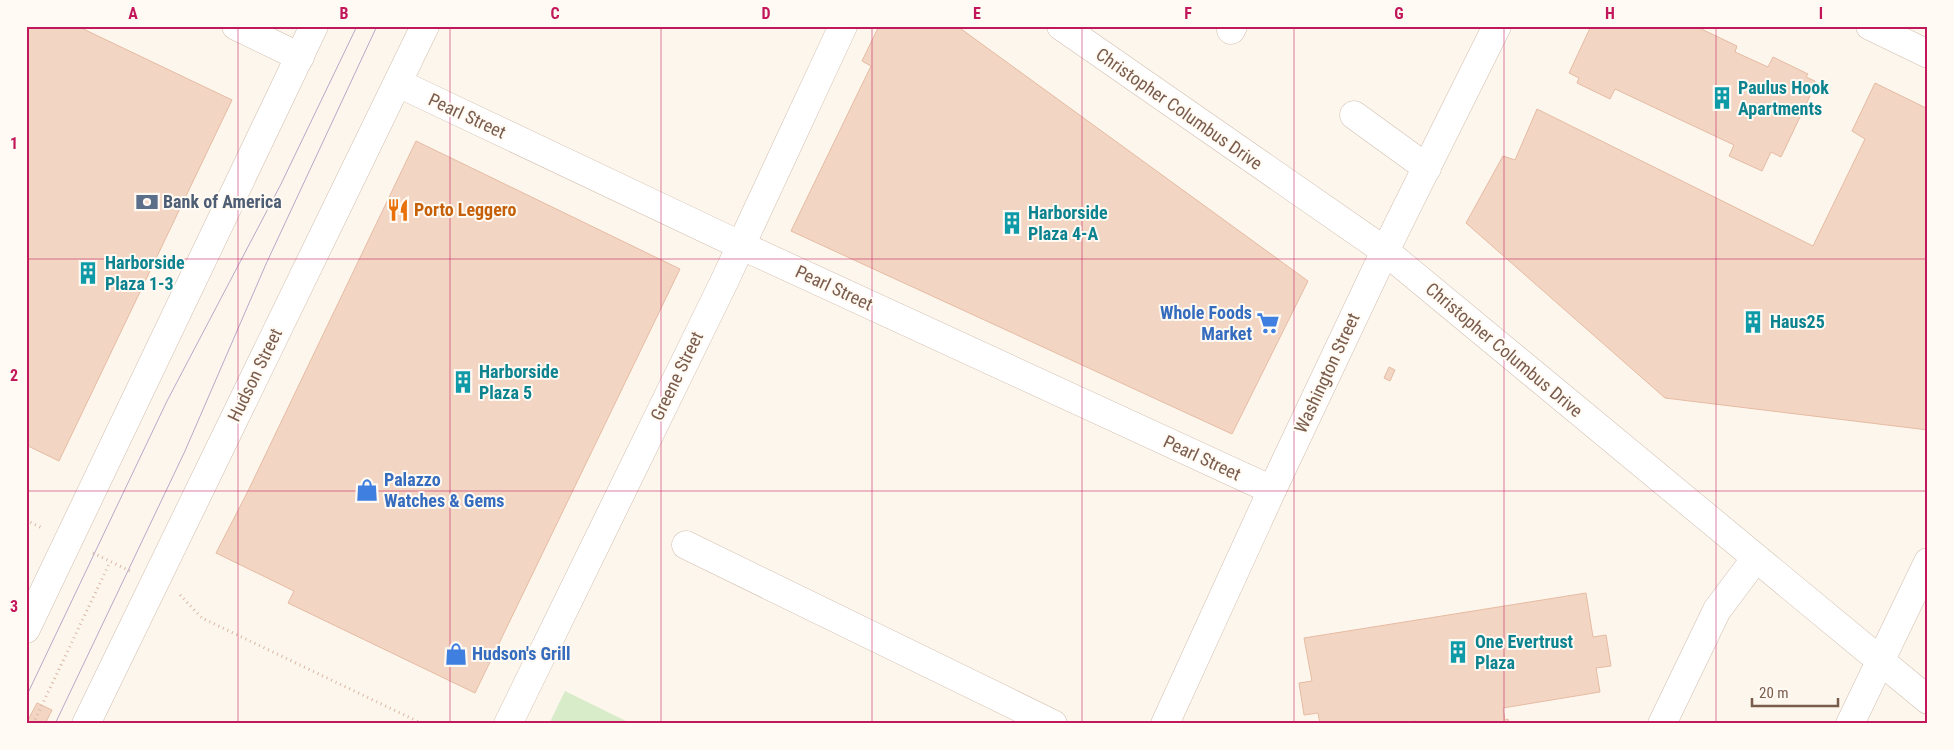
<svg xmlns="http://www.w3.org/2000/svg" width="1954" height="750" viewBox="0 0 1954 750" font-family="'Roboto Condensed',sans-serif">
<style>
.green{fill:#d8ecc9}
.building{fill:#f3d5c3;stroke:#e6bba3}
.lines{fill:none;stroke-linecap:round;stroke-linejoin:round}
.minor-casing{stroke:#d1beb0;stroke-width:29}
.path{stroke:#d9b8a5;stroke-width:3;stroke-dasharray:1 4;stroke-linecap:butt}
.minor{stroke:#fff;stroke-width:28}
.tram{stroke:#b9a8c9;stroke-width:1}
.grid{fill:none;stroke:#c2185b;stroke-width:1;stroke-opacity:0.55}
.labels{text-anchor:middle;stroke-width:4;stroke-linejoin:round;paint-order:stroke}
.culture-label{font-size:18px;font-weight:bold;fill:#0d838f;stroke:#fffaf3;text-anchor:start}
.street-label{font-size:18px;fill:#7a5c4d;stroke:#fffaf3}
.service-label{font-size:18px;font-weight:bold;fill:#4e5e75;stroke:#fffaf3;text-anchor:start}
.food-label{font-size:18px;font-weight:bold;fill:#c56008;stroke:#fffaf3;text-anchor:start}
.shop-label{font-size:18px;font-weight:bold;fill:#366cbe;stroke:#fffaf3;text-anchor:start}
.neatline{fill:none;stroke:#c2185b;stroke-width:2}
.grid-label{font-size:16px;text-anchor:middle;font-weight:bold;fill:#c2185b}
</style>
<rect width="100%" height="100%" fill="#fdf6ec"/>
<!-- green -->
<polygon class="green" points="565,691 632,724 549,724"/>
<!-- building -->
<g class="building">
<polygon points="26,26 77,26 232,100 59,461 26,445"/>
<polygon points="879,26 957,26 1308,281 1232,434 791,231 871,66 862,61"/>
<polygon points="1591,26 1682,26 1686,28 1687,26 1695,26 1737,46 1735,52 1768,67 1773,57 1808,74 1806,77 1815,81 1808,95 1810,96 1781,157 1771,152 1762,171 1729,156 1734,145 1615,89 1610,99 1577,83 1579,78 1569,73"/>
<polygon points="1875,83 1928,109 1928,430 1665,398 1466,223 1503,156 1515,160 1537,109 1813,246 1865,139 1852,131"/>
<polygon points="416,141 680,269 475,693 288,603 294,591 216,553 248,491"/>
<polygon points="1389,367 1395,370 1390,381 1384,378"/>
<polygon points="1586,593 1593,637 1606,635 1611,666 1596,668 1600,692 1503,708 1505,720 1508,719 1509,724 1416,724 1415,721 1400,724 1320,724 1318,713 1304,715 1299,683 1312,681 1304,638"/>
<polygon points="37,703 52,710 45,724 26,724"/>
</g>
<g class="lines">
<defs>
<g id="minor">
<polyline points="236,26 300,57"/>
<polyline points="1061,26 1385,251 1928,700"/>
<polyline points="1870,26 1928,54"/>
<polyline points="1231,30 1233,26"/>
<polyline points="398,83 740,245 1272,490"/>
<polyline points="1354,115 1427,168"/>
<polyline points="686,545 1053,724"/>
<polyline points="26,629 314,26"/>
<polyline points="86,724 425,26"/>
<polyline points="508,724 724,282 843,26"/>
<polyline points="1165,724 1272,490 1385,251 1497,26"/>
<polyline points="1662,724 1717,610 1756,558"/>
<polyline points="1850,724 1928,562"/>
</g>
</defs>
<!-- minor casing -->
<use href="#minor" class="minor-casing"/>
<!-- path -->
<g class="path">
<polyline points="26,520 42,528"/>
<polyline points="93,553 130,571"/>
<polyline points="180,595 202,618 423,724"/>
<polyline points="33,724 110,562"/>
</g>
<!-- minor -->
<use href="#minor" class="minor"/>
<!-- tram -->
<g class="tram">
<polyline points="26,697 167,401 281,184 357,26"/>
<polyline points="55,724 185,451 266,264 377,26"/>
</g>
</g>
<!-- grid -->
<path class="grid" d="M238 26V724M450 26V724M661 26V724M872 26V724M1082 26V724M1294 26V724M1504 26V724M1716 26V724M26 259H1928M26 491H1928"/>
<!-- icons -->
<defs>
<symbol id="building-bare" viewBox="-9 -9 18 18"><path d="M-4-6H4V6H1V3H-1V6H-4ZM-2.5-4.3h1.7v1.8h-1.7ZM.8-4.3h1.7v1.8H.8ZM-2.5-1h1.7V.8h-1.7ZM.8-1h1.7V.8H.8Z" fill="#0f9aa8" stroke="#fffaf3" stroke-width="2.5" paint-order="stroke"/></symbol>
<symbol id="bank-bare" viewBox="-9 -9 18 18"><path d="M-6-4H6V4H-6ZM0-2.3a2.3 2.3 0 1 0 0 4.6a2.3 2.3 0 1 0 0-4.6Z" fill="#5c6f8a" stroke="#fffaf3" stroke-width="2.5" paint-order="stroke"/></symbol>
<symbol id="restaurant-bare" viewBox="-9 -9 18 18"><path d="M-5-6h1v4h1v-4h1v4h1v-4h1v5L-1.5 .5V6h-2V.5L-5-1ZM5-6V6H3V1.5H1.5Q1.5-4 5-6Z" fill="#e8710a" stroke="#fffaf3" stroke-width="2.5" paint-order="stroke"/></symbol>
<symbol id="supermarket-bare" viewBox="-9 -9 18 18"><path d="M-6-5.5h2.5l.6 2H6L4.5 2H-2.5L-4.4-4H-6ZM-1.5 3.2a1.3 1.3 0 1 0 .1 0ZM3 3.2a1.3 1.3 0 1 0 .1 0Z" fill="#3f7fe0" stroke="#fffaf3" stroke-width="2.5" paint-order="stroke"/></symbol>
<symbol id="shop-bare" viewBox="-9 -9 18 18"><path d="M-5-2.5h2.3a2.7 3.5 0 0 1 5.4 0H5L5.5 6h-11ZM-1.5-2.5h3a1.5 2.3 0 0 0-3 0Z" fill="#3f7fe0" stroke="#fffaf3" stroke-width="2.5" paint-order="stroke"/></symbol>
</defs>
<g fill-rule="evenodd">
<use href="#building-bare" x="1706" y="82" width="32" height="32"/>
<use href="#bank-bare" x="131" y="186" width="32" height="32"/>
<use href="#restaurant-bare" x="382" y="194" width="32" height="32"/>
<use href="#building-bare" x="996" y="207" width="32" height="32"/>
<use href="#building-bare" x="72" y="257" width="32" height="32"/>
<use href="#building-bare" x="1737" y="306" width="32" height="32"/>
<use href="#supermarket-bare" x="1252" y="307" width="32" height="32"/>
<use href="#building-bare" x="447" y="366" width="32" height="32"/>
<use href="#shop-bare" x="351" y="474" width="32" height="32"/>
<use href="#building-bare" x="1442" y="636" width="32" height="32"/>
<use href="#shop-bare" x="440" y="638" width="32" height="32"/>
</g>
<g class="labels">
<!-- culture labels -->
<g class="culture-label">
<text x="1738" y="94">Paulus Hook<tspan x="1738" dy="21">Apartments</tspan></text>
<text x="1028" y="219">Harborside<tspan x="1028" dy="21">Plaza 4-A</tspan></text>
<text x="105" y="269">Harborside<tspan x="105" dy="21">Plaza 1-3</tspan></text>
<text x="1770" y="328">Haus25</text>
<text x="479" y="378">Harborside<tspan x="479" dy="21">Plaza 5</tspan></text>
<text x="1475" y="648">One Evertrust<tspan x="1475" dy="21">Plaza</tspan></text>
</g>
<!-- street labels -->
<g class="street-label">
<text transform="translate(1179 109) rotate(35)" y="6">Christopher Columbus Drive</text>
<text transform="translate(467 116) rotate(25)" y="6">Pearl Street</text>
<text transform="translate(834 288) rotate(25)" y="6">Pearl Street</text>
<text transform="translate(1504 350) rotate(40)" y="6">Christopher Columbus Drive</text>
<text transform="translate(1327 373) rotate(-65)" y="6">Washington Street</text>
<text transform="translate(255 375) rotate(-64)" y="6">Hudson Street</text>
<text transform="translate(677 376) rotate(-64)" y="6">Greene Street</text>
<text transform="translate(1202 458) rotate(25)" y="6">Pearl Street</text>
</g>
<!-- service labels -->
<g class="service-label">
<text x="163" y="208">Bank of America</text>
</g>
<!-- food labels -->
<g class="food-label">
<text x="414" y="216">Porto Leggero</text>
</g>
<!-- shop labels -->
<g class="shop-label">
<text x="1252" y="319" text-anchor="end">Whole Foods<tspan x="1252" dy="21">Market</tspan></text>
<text x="384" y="486">Palazzo<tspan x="384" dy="21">Watches &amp; Gems</tspan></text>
<text x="472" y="660">Hudson's Grill</text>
</g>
</g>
<!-- border -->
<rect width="1954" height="750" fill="none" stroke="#fffaf3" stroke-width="55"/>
<!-- scale -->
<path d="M1752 698v8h86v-8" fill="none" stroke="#7a5c4d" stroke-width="2.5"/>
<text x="1759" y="698" font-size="15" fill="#7a5c4d" stroke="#fffaf3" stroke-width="4" paint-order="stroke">20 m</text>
<rect x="28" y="28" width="1898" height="694" class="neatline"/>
<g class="grid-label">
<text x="133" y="19">A</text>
<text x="344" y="19">B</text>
<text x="555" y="19">C</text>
<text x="766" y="19">D</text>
<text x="977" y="19">E</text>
<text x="1188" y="19">F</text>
<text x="1399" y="19">G</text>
<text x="1610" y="19">H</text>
<text x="1821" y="19">I</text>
<text x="14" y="149">1</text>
<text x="14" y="381">2</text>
<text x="14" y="612">3</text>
</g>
</svg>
